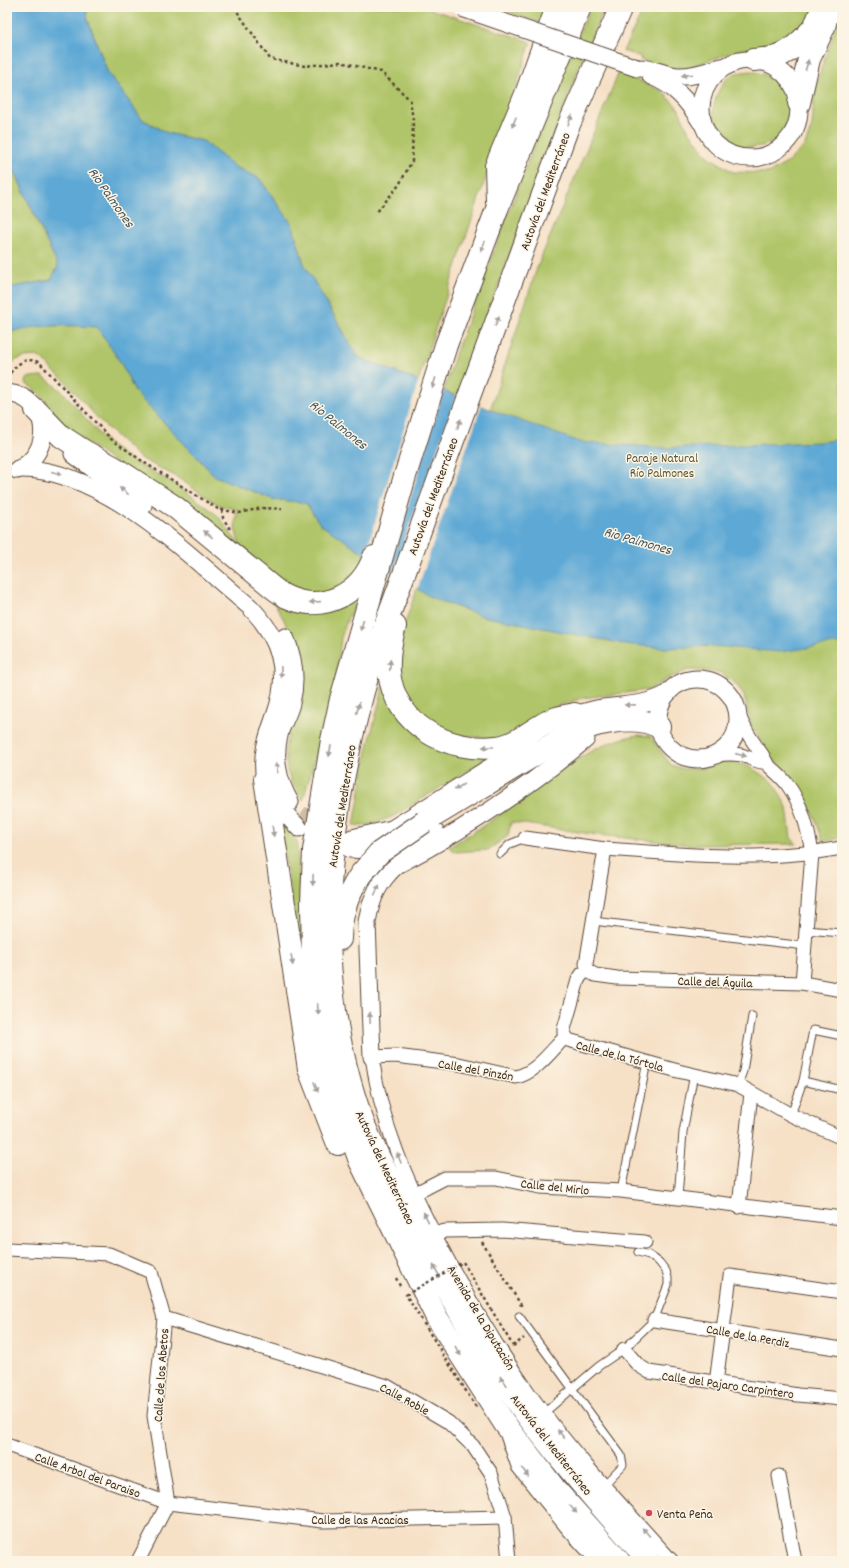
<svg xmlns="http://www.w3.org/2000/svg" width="849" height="1568" viewBox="0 0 849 1568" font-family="Dekko,sans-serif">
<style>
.green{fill:#b0c569;stroke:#767844}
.water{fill:#5da8d5;stroke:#4c697a}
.pier{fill:#f6e0c6}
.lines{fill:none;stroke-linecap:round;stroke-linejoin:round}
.tertiary-tunnel{stroke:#d1bca4;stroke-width:17;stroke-dasharray:17 8;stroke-linecap:butt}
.service-casing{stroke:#574537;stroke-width:9}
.minor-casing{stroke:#574537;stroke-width:15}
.tertiary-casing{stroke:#574537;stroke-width:19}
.motorway-casing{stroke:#574537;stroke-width:24}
.path{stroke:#574537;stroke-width:2.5;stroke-dasharray:3 3;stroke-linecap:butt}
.service{stroke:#fff;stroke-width:7}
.minor{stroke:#fff;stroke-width:13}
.tertiary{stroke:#fff;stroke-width:17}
.motorway{stroke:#fff;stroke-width:22}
.tertiary-bridge-casing{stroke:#574537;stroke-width:19;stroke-linecap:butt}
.motorway-bridge-casing{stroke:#574537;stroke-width:24;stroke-linecap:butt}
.path-bridge{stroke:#574537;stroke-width:2.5;stroke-dasharray:3 3;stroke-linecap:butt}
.tertiary-bridge{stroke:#fff;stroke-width:17}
.motorway-bridge{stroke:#fff;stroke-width:22}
.oneway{fill:#a79f9a}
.poi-dot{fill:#d1495b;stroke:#fcf5e5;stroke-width:1.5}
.labels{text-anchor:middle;stroke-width:3;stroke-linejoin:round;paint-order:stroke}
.street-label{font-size:13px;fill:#3b2a1e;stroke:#fcf5e5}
.park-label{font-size:13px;fill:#5e5834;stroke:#fcf5e5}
.poi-label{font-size:13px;fill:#3b2a1e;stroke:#fcf5e5;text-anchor:start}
.water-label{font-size:14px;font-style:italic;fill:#47565e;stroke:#fcf5e5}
</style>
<rect width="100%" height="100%" fill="#fcf5e5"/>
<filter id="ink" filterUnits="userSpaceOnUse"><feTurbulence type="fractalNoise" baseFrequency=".025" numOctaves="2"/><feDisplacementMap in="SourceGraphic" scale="8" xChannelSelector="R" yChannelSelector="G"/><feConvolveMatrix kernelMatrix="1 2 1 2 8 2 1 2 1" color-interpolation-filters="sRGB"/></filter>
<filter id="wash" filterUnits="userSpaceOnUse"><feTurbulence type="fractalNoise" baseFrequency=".012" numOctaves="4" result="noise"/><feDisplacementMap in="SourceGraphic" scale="16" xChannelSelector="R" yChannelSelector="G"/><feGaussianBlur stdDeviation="0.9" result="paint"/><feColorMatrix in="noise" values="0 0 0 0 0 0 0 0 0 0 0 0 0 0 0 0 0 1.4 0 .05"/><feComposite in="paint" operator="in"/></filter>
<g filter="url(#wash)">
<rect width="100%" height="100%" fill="#f6e0c6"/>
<!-- green -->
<g class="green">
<polygon points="86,7 424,7 531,42 418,381 358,357 304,264 292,224 259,178 235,167 203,141 167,133 142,119 108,73 88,20"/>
<polygon points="494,7 546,7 540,23"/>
<polygon points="590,7 605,7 581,62 457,397 444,391 457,349 544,119"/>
<polygon points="645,7 817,7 809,23 777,49 742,49 687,68 665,68 640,60 641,57 623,51"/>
<polygon points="842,8 842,838 823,841 815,818 801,794 768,752 751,725 744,696 736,684 719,672 689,670 671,677 648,690 583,698 558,706 524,730 499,739 451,735 409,705 397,666 403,629 417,588 423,592 490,410 538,265 619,72 662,91 678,108 688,130 708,156 733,172 769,173 787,163 805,145 812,126 814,99 819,75"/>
<path d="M751 71C775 76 794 88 788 116 787 123 784 133 778 138 759 154 721 149 714 123 710 109 718 85 730 76 736 72 744 72 751 71Z"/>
<polygon points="7,155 58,266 51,280 7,288"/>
<path d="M74 325 97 327 121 363 135 392 215 476 272 499 306 503 320 524 366 553 357 577 331 594 295 593 65 427C52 411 44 394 25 383L26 379 31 377 42 376 53 384 65 394 99 434 114 448 130 460 172 482 207 507 218 516 240 546 235 529 237 509 224 507 214 502 175 476 140 458 102 423 63 379 51 369 45 361 37 356 25 357 16 360 7 367V333L27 327Z"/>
<polygon points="360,596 347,620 341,638 335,689 303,800 292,783 287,771 285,750 291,723 291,637 284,620 274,602 297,610"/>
<polygon points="386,675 394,706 493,755 394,816 374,824 354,826 367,751"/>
<path d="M638 735 650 736 671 765 684 769 704 768 719 762 730 761 750 767 773 782 787 807 791 838 797 844 691 845 599 835 511 822 508 836 488 850 455 852 449 847C473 833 496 818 518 801 556 774 591 743 638 735Z"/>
<polygon points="278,817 297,841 305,980"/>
</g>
<!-- water -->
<path class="water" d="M7 7H86L88 20 108 73 142 119 167 133 203 141 238 169 259 178 292 224 304 264 358 357 507 416 580 442 666 448 820 442 842 439V643L779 652 714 646 665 648 624 644 482 616 430 597 424 593 320 524 306 503 272 499 215 476 135 392 121 363 97 327C67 325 36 324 7 333V288L51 280 58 266 7 155Z"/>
<!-- pier -->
<g class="pier">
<polygon points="419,379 444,389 388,571 365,555"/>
<polygon points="457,394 482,404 417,590 392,574"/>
</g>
</g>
<g filter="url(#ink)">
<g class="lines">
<!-- tertiary-tunnel -->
<polyline class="tertiary-tunnel" points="301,814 327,830"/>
<defs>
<g id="service">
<polyline points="500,854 510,844 525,838"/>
<polyline points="593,921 805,946"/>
<polyline points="806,930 842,933"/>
<polyline points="803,1081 813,1030 842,1036"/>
<polyline points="738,1085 743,1071 752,1016"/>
<polyline points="791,1115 803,1081 842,1090"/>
<polyline points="621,1191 647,1062"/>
<polyline points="678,1198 683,1132 694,1074"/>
<polyline points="519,1316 621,1455 623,1465 603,1486"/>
<polyline points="544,1413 599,1366 624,1349 654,1320 668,1285 668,1278 666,1271 659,1262 649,1255 638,1252"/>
</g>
<g id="minor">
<path d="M737 711C745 731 751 739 763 756 765 759 765 762 767 764 774 771 782 777 787 784 802 804 808 829 812 853L802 983"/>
<path d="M715 755C723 754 732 753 741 755 750 757 757 763 766 762"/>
<polyline points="525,838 605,849 586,964 588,971 582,974 578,980 564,1029 564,1033 568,1040 678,1071 738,1085 791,1115 842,1138"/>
<path d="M605 849C684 855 763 862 842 848"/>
<polyline points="588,971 595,975 617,978 802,983 842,990"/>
<path d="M565 1037C551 1051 536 1073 516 1077L459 1064 396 1056 372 1057C381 1123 407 1182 438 1241 465 1293 495 1345 529 1393 572 1453 623 1507 672 1561"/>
<polyline points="414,1194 445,1178 496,1178 540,1187 621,1191 842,1218"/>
<polyline points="739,1207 751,1093"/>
<polyline points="434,1234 445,1231 502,1230 645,1242"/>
<polyline points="7,1249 109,1254 151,1272 164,1318 154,1416 168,1503"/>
<polyline points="164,1318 387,1386 448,1422 473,1446 491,1473 505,1517 509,1561"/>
<polyline points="654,1320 842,1349"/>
<polyline points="624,1349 638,1365 649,1372 798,1395 842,1399"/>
<polyline points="716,1383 730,1276 842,1292"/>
<polyline points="7,1445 168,1503 323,1521 505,1517"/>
<polyline points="779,1476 795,1561"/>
<polyline points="138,1561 168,1503"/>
</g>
<g id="tertiary">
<circle cx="750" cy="109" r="49"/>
<path d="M637 68C652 67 664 75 678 76 692 77 708 71 721 67"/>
<path d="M651 76C674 85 688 101 701 122"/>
<path d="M7 393C50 397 55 453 17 470"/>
<polyline points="73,454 143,506"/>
<path d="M18 469C101 466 189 556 250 607 279 637 291 670 276 713 269 733 260 755 265 778 269 797 286 815 299 828"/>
<path d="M285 637C294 658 297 680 291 703 289 713 283 722 280 731 273 757 277 779 290 802"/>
<circle cx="698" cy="719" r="40"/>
<path d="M565 721C601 699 633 713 667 694"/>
<polyline points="352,838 392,829 529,743"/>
<path d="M350 849C381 852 408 847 436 833"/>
<path d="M372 1057 367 922C371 898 379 881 397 865 464 830 528 788 586 739"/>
<polyline points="509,1435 520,1466 569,1527 600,1561"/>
</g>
<g id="motorway">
<polyline points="580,7 497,209 446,345 405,476 341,699 332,740 314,850 312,903 313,959 319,1015 329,1065 343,1113 360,1161 437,1318 505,1424 555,1489 619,1561"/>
<path d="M621 7 567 129 370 667C338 777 318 896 335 1011 339 1043 351 1091 363 1122 373 1148 387 1173 399 1198 432 1265 468 1331 510 1392 552 1452 601 1507 649 1561"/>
<path d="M753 60C760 59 769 59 776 57 790 53 815 31 819 16"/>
<polyline points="799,103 809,59 824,27 829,7"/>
<polyline points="497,201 496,166 526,94 557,7"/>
<path d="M36 410 61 436 84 451 115 468 175 507 272 587C277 591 282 595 287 597 324 614 361 593 374 557"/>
<path d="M395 626C391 640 388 657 389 672 395 725 448 753 497 747 516 745 532 729 549 721 556 717 567 716 575 714"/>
<polyline points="265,779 309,1069 338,1144"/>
<path d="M424 822 566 736C590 724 635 713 659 727"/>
<path d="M340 939C340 917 348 892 361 874"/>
</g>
</defs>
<!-- service casing -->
<use href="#service" class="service-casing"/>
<!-- minor casing -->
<use href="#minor" class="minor-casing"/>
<!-- tertiary casing -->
<use href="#tertiary" class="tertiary-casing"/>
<!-- motorway casing -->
<use href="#motorway" class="motorway-casing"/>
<!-- path -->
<g class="path">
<polyline points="234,7 270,59 305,66 340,62 381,72 410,100 413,120 412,161 399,185 376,213"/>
<path d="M7 378C15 365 25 355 40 363L111 439 145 463 218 509 239 513 262 508 282 509"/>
<polyline points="222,510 223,518 230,529"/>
<polyline points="482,1242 521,1305 520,1308"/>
<polyline points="396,1278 401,1288"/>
<polyline points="513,1346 524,1338"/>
</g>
<!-- service -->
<use href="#service" class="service"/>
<!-- minor -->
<use href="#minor" class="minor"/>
<!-- tertiary -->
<use href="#tertiary" class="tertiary"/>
<!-- motorway -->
<use href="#motorway" class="motorway"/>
<defs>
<polyline id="tertiary-bridge" points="462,8 637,68"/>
<polyline id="motorway-bridge" points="361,874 379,853 424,822"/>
</defs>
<!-- tertiary-bridge casing -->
<use href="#tertiary-bridge" class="tertiary-bridge-casing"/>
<!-- motorway-bridge casing -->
<use href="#motorway-bridge" class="motorway-bridge-casing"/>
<!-- path-bridge -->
<polyline class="path-bridge" points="476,1407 406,1295 463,1262 513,1346"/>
<!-- tertiary-bridge -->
<use href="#tertiary-bridge" class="tertiary-bridge"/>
<!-- motorway-bridge -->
<use href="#motorway-bridge" class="motorway-bridge"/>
</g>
<!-- one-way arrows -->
<defs><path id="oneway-solid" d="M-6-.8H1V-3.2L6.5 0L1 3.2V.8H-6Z"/></defs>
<g class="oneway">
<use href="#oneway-solid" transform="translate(807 65) rotate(-74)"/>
<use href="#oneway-solid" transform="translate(687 75) rotate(173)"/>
<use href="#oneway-solid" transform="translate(570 120) rotate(-67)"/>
<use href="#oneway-solid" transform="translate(514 122) rotate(112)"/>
<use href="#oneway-solid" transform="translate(483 246) rotate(112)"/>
<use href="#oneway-solid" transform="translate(497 321) rotate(-70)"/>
<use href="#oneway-solid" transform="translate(434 383) rotate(107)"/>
<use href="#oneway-solid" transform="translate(459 424) rotate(-70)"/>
<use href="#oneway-solid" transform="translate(57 473) rotate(14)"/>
<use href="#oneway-solid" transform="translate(124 491) rotate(-142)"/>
<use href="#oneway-solid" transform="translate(208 534) rotate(-141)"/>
<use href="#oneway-solid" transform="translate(315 602) rotate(176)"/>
<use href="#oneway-solid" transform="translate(362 625) rotate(107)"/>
<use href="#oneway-solid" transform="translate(390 665) rotate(-87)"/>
<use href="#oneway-solid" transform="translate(281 672) rotate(89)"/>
<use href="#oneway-solid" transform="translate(630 705) rotate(179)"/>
<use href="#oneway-solid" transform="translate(358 708) rotate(-75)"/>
<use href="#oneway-solid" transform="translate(488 747) rotate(-180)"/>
<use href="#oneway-solid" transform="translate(330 751) rotate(100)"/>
<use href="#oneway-solid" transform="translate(741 755) rotate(13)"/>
<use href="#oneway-solid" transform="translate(277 768) rotate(-97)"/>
<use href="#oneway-solid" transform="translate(459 787) rotate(148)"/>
<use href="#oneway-solid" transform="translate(273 831) rotate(82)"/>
<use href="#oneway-solid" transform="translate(313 880) rotate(92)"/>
<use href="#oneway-solid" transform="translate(377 890) rotate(-64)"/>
<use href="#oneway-solid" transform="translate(292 960) rotate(81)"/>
<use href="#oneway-solid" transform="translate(318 1009) rotate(84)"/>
<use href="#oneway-solid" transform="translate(370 1018) rotate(-92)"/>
<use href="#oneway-solid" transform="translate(316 1087) rotate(69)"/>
<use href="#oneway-solid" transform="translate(399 1158) rotate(-112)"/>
<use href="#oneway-solid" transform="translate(426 1217) rotate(-117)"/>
<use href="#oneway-solid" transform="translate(436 1270) rotate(-120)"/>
<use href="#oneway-solid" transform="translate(458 1351) rotate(58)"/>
<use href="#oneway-solid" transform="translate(503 1381) rotate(-123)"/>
<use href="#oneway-solid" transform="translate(561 1434) rotate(-128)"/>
<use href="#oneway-solid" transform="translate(525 1472) rotate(51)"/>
<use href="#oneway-solid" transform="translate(573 1509) rotate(48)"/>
<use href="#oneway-solid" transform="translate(646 1532) rotate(-132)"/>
</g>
</g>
<!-- markers -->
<circle class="poi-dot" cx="649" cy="1513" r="4"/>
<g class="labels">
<!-- street labels -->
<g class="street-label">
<text transform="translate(544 191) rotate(-70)" y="5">Autovía del Mediterráneo</text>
<text transform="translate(432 496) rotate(-70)" y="5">Autovía del Mediterráneo</text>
<text transform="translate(341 806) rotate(-81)" y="5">Autovía del Mediterráneo</text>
<text transform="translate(715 981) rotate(2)" y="5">Calle del Águila</text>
<text transform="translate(620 1055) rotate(15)" y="5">Calle de la Tórtola</text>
<text transform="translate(476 1069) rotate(10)" y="5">Calle del Pinzón</text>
<text transform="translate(386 1167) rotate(65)" y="5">Autovía del Mediterráneo</text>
<text transform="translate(555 1186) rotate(6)" y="5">Calle del Mirlo</text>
<text transform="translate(482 1317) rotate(59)" y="5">Avenida de la Diputación</text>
<text transform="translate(748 1335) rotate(10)" y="5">Calle de la Perdiz</text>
<text transform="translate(160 1375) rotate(-86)" y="5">Calle de los Abetos</text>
<text transform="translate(728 1384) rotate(8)" y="5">Calle del Pajaro Carpintero</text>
<text transform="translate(405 1398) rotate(28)" y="5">Calle Roble</text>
<text transform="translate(552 1444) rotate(52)" y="5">Autovía del Mediterráneo</text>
<text transform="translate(88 1474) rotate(20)" y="5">Calle Arbol del Paraiso</text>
<text x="360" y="1524">Calle de las Acacias</text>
</g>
<!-- park labels -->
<g class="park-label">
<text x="662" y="462">Paraje Natural<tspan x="662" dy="15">Río Palmones</tspan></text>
</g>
<!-- poi labels -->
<g class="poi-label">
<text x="657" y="1518">Venta Peña</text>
</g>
<!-- water labels -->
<g class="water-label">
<text transform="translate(112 197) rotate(55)" y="5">Rio Palmones</text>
<text transform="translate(339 424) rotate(39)" y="5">Rio Palmones</text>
<text transform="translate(638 540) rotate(16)" y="5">Rio Palmones</text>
</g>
</g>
<!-- margin -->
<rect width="849" height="1568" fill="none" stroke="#fcf5e5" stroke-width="24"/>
</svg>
